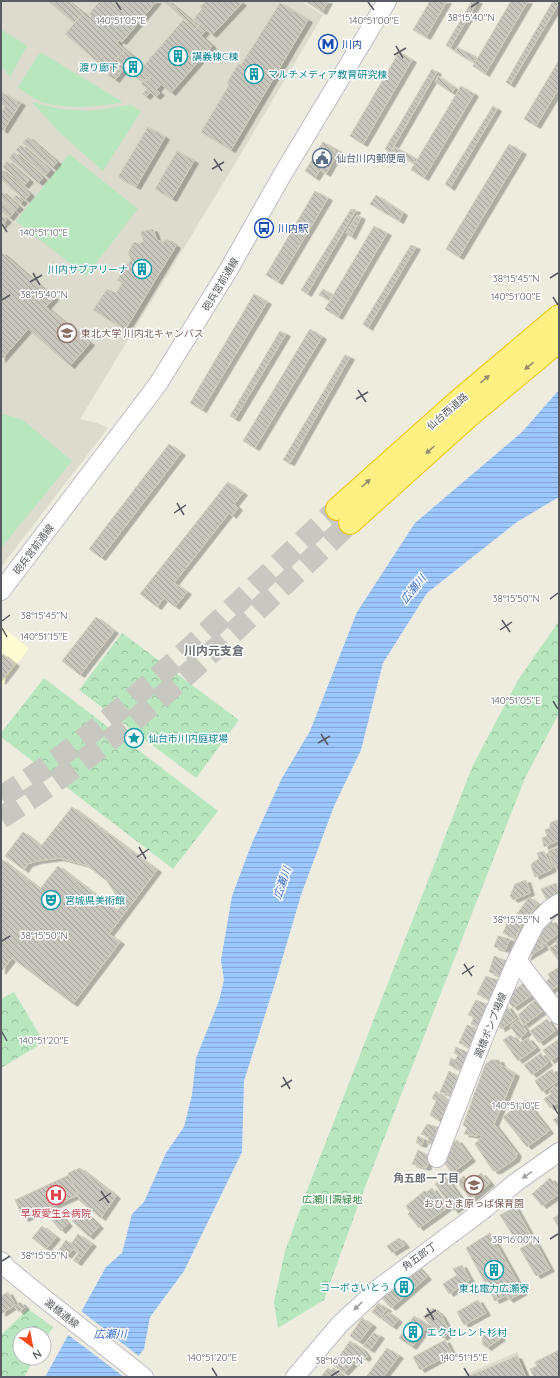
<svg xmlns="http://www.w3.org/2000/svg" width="560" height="1378" viewBox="0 0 560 1378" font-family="Quicksand,'Noto Sans JP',sans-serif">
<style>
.commercial{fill:#fffbd2}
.education{fill:#dcdbce}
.grass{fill:#b8e7bf}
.forest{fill:url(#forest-crowns)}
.water{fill:url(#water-rules)}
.pier{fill:#edecdf}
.building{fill:url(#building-back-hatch);stroke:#d2cebd;filter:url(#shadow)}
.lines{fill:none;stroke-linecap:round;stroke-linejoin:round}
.highway-tunnel{stroke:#c8c8c0;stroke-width:22;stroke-dasharray:22 11;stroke-linecap:butt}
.minor-casing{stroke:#babcc3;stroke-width:20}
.highway-casing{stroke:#ecc200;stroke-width:24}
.minor{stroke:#fff;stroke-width:18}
.highway{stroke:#fff084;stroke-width:22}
.oneway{fill:#928f6e}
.oneway2{fill:#9b9da1}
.ticks{fill:none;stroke:#585b62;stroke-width:1.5}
.labels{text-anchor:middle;stroke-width:3;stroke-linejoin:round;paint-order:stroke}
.transit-label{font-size:10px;fill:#164399;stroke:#fff;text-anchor:start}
.culture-label{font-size:10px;fill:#0d838f;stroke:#fff;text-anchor:start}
.service-label{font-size:10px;fill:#4e5e75;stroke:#fff;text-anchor:start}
.street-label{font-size:10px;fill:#585b62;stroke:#fff}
.education-label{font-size:10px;fill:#785e54;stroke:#fff;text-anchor:start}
.park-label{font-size:10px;fill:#2d853d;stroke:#fff}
.health-label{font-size:10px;fill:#be3a42;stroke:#fff}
.water-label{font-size:11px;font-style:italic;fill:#366bcc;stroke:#fff}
.neighbourhood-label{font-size:11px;font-weight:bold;fill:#696d74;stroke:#fff}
.quarter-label{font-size:12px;font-weight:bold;fill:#696d74;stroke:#fff}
.ticks-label{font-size:10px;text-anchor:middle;fill:#585b62;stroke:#fff;stroke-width:3;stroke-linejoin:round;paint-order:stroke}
</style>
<defs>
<pattern id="forest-crowns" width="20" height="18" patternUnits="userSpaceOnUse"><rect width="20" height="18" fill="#b8e7bf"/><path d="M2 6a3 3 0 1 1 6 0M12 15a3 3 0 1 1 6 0" fill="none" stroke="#98be9f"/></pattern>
<pattern id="water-rules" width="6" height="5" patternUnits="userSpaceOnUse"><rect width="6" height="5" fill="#9dc7ff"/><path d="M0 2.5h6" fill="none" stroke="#83a5d2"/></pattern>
<pattern id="building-back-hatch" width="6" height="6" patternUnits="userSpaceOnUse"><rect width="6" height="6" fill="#c8c6bc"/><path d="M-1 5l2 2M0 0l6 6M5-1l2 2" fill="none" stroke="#a5a49c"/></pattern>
<filter id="shadow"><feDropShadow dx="4.5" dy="2.5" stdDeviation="0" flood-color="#0004"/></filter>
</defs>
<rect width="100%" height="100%" fill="#edecdf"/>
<!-- commercial -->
<polygon class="commercial" points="1,626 29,648 1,686"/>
<!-- education -->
<g class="education">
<polygon points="1,1 301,1 323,15 239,157 80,419 97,423 108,428 1,567"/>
<polygon points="517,1352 530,1377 460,1377"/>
</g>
<!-- grass -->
<g class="grass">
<polygon points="1,29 27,46 10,77 1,65"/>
<path d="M41 53H42L123 102C99 107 66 110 42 102 33 99 25 92 18 87L38 55Z"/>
<polygon points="32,102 61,109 89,111 131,105 141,111 103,171 61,134"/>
<polygon points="69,154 138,209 86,276 16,221"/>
<polygon points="1,413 23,420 72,461 1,548"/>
</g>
<!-- forest -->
<g class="forest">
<polygon points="559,621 559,713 525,778 360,1200 324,1300 278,1328 274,1302 285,1251 308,1188 473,765 518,680"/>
<polygon points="122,633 239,720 196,778 79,690"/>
<polygon points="44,678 218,811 173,869 1,737 1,733"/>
<polygon points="14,992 44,1042 1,1068 1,999"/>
<polygon points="28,1309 53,1327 44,1342 44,1334 20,1334 20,1358 35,1358 24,1377 1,1377 1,1335"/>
</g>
<!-- water -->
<polygon class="water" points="559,390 559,497 517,522 427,593 383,663 361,750 334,806 301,895 276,980 244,1081 242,1152 184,1271 150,1317 144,1349 122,1377 45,1377 106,1267 122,1253 132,1214 144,1202 166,1153 184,1127 192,1095 196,1058 219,1001 224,980 221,960 232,896 252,843 282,778 310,731 357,612 415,523 522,432"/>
<!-- pier -->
<polygon class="pier" points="80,1310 140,1357 124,1377 67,1334"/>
<!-- building -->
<g class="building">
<polygon points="48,1 68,1 83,13 74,23"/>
<polygon points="100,1 157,1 122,42 119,40 117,43 125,50 107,70 65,34 83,13 89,19 92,16 89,14"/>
<polygon points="163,1 168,1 198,26 196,29"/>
<polygon points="206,1 239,1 242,3 212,35 206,30 201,36 212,46 171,93 161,84 156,90 160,93 156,97 150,92 146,97 142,94 147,89 141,84 145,79 147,81 150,77 141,69 183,20 195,30 200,24 194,19 202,9 200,7"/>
<polygon points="305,1 328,1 322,12"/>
<polygon points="430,1 447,1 426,37 413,30"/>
<polygon points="472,1 478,1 450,48 446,45"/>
<polygon points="511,1 528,1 485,74 473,66"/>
<polygon points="553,1 559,3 510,85 506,82"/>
<polygon points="280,3 308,20 231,150 201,132 229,85 227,83 238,64 241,65"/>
<polygon points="457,47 476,57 473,62 455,52"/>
<polygon points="125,50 143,66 141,69 150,77 147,81 145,79 142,82 116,60"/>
<polygon points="399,52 412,60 363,144 350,136"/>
<polygon points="559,60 559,88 536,126 524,119"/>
<polygon points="117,62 124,69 115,80 108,75"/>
<polygon points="432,69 437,72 390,153 385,149"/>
<polygon points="438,76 455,88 452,93 435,82"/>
<polygon points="461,86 474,94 424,178 411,170"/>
<polygon points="1,92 21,103 3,131 1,129 1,113 5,106 1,104"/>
<polygon points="493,106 497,109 450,188 445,184"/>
<polygon points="148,127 165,137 136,187 118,177"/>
<polygon points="28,137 57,162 52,168 23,143"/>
<polygon points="323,142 339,151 326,174 320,170 315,178 305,171"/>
<polygon points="509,144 522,152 459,257 446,249"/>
<polygon points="21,145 50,170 45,176 16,150"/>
<polygon points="395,147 415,158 413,163 393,152"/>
<polygon points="177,151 194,161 172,199 155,189"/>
<polygon points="14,152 43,178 38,183 9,158"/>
<polygon points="7,161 29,180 24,186 3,167"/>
<polygon points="1,169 30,194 25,200 1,179"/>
<polygon points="1,191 19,207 15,211 1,198"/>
<polygon points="315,191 328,198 278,282 266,275"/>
<polygon points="16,195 23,201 20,204 13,198"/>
<polygon points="376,195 403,213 399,221 370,204"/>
<polygon points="1,200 14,212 9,218 1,211"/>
<polygon points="351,209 356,210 307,294 301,290"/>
<polygon points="1,215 7,220 1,226"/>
<polygon points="357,215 361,217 351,237 346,233"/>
<polygon points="374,226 387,233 338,317 325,309"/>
<polygon points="153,229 157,240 163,242 167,239 176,246 125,330 93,310 107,289 116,293 122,283 117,280 131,259 128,253 134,242 140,244 143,241 141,232"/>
<polygon points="411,245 416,247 368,328 363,324"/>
<polygon points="1,252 54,298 46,307 90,343 70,366 28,329 1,360"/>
<polygon points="323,289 332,295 329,300 319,295"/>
<polygon points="254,294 267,302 202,410 190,403"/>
<polygon points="310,329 322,337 255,448 243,441"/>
<polygon points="280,331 286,334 235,419 230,416"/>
<polygon points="345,355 350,357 290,463 283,460"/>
<polygon points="169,444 181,453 101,558 89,549"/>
<polygon points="228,482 243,493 234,504 238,508 232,516 229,513 174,583 187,592 175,607 164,598 157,607 140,594"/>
<polygon points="96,617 114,631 80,675 62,661"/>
<polygon points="3,654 15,664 1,682 1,657"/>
<polygon points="72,807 157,870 109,934 120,942 73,1004 12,958 1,972 1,859 40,889 58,866 117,911 120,907 114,892 107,881 86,865 60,858 37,861 28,864 24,870 5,856 23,832 41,846"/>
<polygon points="557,820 559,827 559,840 544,847 542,838 547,836 545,830 550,828 550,823"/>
<polygon points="559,847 559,865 553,867 548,851"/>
<polygon points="544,851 552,869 535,877 531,866 533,862 539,859 537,853"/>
<polygon points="526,880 530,893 513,900 510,896 515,884"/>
<polygon points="556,883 559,896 547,901 541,889"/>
<polygon points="529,897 538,904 526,919 517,914"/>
<polygon points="510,916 523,922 515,939 503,933"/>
<polygon points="551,920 559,933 544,944 536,929"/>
<polygon points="536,934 544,947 526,958"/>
<polygon points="498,936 510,939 505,950 494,947"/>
<polygon points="559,939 559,961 549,948 557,944 556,941"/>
<polygon points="494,956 507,961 500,976 489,972"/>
<polygon points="559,967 559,985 548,992 543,984 550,978 548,974"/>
<polygon points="486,976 500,981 490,1000 477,994"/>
<polygon points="526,981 535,993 513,1008 506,997"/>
<polygon points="536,999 544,1010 524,1025 518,1015"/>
<polygon points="476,1000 492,1006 480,1028 471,1024 474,1017 468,1015"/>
<polygon points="507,1006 516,1019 501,1029 496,1021 505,1014 502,1010"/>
<polygon points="547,1019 555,1031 539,1043 530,1031"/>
<polygon points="519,1020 527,1032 519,1039 510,1026"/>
<polygon points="467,1025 481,1030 472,1048 459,1043"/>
<polygon points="511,1035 519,1043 528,1038 536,1048 518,1061 503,1040"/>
<polygon points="559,1039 559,1055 550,1061 543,1050"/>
<polygon points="456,1047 471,1054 461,1071 449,1065 451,1058 455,1060 458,1055 454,1053"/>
<polygon points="541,1053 548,1063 532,1075 524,1065"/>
<polygon points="491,1060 499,1060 501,1065 515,1074 494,1124 517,1154 515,1159 497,1171 493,1171 475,1144 482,1136 478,1134 477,1136 464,1134 467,1128 463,1125 485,1065"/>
<polygon points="552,1069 559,1080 542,1092 535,1081"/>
<polygon points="449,1071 462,1079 459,1085 455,1084 453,1088 457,1090 452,1095 440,1092"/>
<polygon points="555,1086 559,1091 559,1102 550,1108 544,1099 551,1094 549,1091"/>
<polygon points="436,1091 452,1105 445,1117 442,1116 438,1120 430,1115 436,1101 432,1098"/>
<polygon points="525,1100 549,1131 527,1147 503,1117"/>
<polygon points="559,1116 559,1127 553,1120"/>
<polygon points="427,1124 441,1128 433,1145 427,1143 429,1137 421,1134"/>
<polygon points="418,1136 424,1139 422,1145 416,1143"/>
<polygon points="457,1140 471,1159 452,1173 442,1160 445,1154 451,1150 448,1146"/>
<polygon points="418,1150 431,1157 426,1168 412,1164"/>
<polygon points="80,1168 116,1196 101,1218 80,1201 68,1173"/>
<polygon points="481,1173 490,1183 471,1199 457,1182 464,1176 468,1181 473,1177 475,1179"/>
<polygon points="69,1175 78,1195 24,1219 15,1200"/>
<polygon points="445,1176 464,1203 454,1211 435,1184"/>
<polygon points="550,1178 559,1189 559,1194 542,1206 532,1194"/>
<polygon points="432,1188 447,1208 419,1228 408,1214 410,1212 406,1206 424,1191 427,1192"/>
<polygon points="515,1207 530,1234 517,1242 500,1215"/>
<polygon points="56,1210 68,1224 61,1231 48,1216"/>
<polygon points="83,1210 99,1226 89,1237 72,1221"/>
<polygon points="559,1215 559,1227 553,1218"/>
<polygon points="42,1226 56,1237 46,1249 32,1238"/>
<polygon points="490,1233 523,1292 509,1300 505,1296 495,1301 466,1248"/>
<polygon points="78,1234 92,1244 77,1263 73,1260 79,1253 73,1249 67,1256 59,1250 66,1240 71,1244"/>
<polygon points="399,1238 405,1245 392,1253 387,1246"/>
<polygon points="534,1240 550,1269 536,1276 520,1249"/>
<polygon points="462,1265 470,1280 449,1294 443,1284 457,1275 453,1269"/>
<polygon points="417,1266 427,1277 391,1308 381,1297"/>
<polygon points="8,1292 15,1305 1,1314 1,1296"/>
<polygon points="478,1300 486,1313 464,1325 457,1312"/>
<polygon points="20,1302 25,1307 19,1312 15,1307"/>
<polygon points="378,1303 387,1309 380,1318 372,1312"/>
<polygon points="433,1308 441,1315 450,1332 443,1338 423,1317"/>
<polygon points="388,1312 398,1320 392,1327 382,1319"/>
<polygon points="414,1316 428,1325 412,1347 399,1338"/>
<polygon points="362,1318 372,1325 359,1342 350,1336"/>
<polygon points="495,1329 501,1338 487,1348 482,1344 483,1341 482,1337"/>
<polygon points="374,1333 380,1336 370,1350 363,1346"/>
<polygon points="445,1340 452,1353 420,1370 413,1357"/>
<polygon points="350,1341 362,1349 367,1356 365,1359 360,1356 344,1373 333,1365"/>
<polygon points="387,1348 399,1356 383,1377 366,1377"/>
<polygon points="559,1350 559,1377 534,1377 530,1369 537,1366 535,1362"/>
<polygon points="517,1356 526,1377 467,1377"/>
<polygon points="328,1368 331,1370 334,1368 344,1377 321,1377"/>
</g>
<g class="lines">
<!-- highway-tunnel -->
<g class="highway-tunnel">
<path d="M1 797C126 718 229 609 337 509"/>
<path d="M1 818C131 736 238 627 350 523"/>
</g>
<defs>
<g id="minor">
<polyline points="1,591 158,384 229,269 281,177 387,1"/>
<polyline points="517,960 559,1015"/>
<polyline points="437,1158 487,1029 517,960 535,924 550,909 559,903"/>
<polyline points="1,1261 8,1269 46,1300 144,1377"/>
<polyline points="295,1377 340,1324 379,1288 483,1210 515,1183 559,1152"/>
</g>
<g id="highway">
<polyline points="337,509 457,402 559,316"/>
<polyline points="350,523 469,416 559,341"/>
</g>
</defs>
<!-- minor casing -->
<use href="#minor" class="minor-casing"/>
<!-- highway casing -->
<use href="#highway" class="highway-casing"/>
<!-- minor -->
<use href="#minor" class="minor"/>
<!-- highway -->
<use href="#highway" class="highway"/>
</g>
<!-- one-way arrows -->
<defs><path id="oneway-solid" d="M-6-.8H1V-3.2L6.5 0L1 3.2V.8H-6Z"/></defs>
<g class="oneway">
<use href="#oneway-solid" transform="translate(529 366) rotate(141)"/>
<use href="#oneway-solid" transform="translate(485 379) rotate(-41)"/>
<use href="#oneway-solid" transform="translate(430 450) rotate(138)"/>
<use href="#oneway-solid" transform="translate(366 483) rotate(-42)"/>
</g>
<g class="oneway2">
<use href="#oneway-solid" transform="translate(527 1175) rotate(145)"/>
<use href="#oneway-solid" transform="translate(358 1306) rotate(136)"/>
</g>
<!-- ticks -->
<path class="ticks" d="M116 2 121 10M368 2 374 10M471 7 479 2M396 46 403 58M394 55 406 48M214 159 222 171M212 169 224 162M2 224 7 232M33 273 40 285M550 278 558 273M30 282 42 275M553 297 558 305M2 300 10 295M358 390 366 402M356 399 368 392M177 503 184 515M174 513 186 505M550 599 558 593M502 620 510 632M2 621 10 615M2 628 7 637M500 630 512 622M553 701 558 709M321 734 328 745M318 743 330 736M139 847 146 859M137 857 149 849M550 919 558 914M2 941 10 936M464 964 472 976M462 974 474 966M2 1032 7 1041M283 1077 290 1089M281 1087 292 1080M553 1105 558 1114M101 1191 109 1203M99 1201 111 1193M550 1239 558 1234M2 1261 10 1256M427 1308 434 1320M425 1317 436 1310M212 1368 217 1376M464 1368 469 1376M331 1376 339 1371"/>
<!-- icons -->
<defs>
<symbol id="metro-ring" viewBox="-11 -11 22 22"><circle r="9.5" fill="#fff" stroke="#1a4fb4" stroke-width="1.5"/><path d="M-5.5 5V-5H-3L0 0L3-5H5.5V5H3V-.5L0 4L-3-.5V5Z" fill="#1a4fb4"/></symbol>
<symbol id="building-ring" viewBox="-11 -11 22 22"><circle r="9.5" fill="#fff" stroke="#0f9aa8" stroke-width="1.5"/><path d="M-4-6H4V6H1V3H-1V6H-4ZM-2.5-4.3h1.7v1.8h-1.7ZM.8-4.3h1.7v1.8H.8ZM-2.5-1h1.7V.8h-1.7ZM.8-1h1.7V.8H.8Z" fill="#0f9aa8"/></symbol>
<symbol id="civic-ring" viewBox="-11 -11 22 22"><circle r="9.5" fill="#fff" stroke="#5c6f8a" stroke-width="1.5"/><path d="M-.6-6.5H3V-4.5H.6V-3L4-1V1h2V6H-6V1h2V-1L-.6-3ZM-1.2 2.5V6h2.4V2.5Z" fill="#5c6f8a"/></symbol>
<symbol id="bus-ring" viewBox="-11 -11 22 22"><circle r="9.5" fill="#fff" stroke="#1a4fb4" stroke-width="1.5"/><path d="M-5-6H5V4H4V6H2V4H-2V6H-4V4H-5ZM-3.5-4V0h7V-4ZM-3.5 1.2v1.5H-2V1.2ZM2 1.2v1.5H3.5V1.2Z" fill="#1a4fb4"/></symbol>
<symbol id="university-ring" viewBox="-11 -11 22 22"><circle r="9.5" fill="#fff" stroke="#8d6e63" stroke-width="1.5"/><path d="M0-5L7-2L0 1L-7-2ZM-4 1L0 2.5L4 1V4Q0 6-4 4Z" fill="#8d6e63"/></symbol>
<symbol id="sight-ring" viewBox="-11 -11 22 22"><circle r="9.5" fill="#fff" stroke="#0f9aa8" stroke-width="1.5"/><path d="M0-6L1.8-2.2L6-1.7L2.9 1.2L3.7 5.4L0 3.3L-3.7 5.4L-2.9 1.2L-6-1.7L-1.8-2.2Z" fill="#0f9aa8"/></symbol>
<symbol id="theatre-ring" viewBox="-11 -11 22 22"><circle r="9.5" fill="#fff" stroke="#0f9aa8" stroke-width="1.5"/><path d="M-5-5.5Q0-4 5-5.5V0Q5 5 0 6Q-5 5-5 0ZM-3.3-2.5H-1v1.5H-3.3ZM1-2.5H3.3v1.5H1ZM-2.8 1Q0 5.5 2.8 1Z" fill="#0f9aa8"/></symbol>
<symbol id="school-ring" viewBox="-11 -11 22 22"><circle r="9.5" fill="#fff" stroke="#8d6e63" stroke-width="1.5"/><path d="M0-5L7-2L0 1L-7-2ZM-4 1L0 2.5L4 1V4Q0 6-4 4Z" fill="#8d6e63"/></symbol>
<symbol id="hospital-ring" viewBox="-11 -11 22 22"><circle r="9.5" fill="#fff" stroke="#e0444e" stroke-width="1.5"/><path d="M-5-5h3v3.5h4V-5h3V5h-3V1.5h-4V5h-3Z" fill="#e0444e"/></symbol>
</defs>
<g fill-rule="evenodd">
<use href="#metro-ring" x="317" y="33" width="22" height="22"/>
<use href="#building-ring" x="167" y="45" width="22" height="22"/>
<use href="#building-ring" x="122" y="56" width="22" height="22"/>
<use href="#building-ring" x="243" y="63" width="22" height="22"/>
<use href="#civic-ring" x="311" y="147" width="22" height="22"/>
<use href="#bus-ring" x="253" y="217" width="22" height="22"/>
<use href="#building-ring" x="131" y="258" width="22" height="22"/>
<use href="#university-ring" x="56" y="322" width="22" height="22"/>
<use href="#sight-ring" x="123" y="727" width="22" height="22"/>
<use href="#theatre-ring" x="40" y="889" width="22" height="22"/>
<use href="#school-ring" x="463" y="1174" width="22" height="22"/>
<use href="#hospital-ring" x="45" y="1184" width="22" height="22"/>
<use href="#building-ring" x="483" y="1259" width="22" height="22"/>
<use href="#building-ring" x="393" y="1276" width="22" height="22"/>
<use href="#building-ring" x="402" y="1321" width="22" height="22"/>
</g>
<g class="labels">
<!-- transit labels -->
<g class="transit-label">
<text x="342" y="48">川内</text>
<text x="278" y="232">川内駅</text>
</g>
<!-- culture labels -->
<g class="culture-label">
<text x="192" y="60">講義棟C棟</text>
<text x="119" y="71" text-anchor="end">渡り廊下</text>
<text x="268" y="78">マルチメディア教育研究棟</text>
<text x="128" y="273" text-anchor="end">川内サブアリーナ</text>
<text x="148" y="742">仙台市川内庭球場</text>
<text x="65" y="904">宮城県美術館</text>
<text x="390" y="1291" text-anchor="end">コーポさいとう</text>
<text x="494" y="1292" text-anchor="middle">東北電力広瀬寮</text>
<text x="427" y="1336">エクセレント杉村</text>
</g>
<!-- service labels -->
<g class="service-label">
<text x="336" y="162">仙台川内郵便局</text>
</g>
<!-- street labels -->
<g class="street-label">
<text transform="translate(220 284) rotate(-59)" y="4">砲兵営前通線</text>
<text transform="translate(447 411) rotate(-41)" y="4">仙台西道路</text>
<text transform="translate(33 549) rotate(-53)" y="4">砲兵営前通線</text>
<text transform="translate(490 1025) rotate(-68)" y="4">澱橋ポンプ場線</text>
<text transform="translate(419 1256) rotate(-36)" y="4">角五郎丁</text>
<text transform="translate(62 1313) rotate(38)" y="4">澱橋通線</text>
</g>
<!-- education labels -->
<g class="education-label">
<text x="81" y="337">東北大学 川内北キャンパス</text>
<text x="474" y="1207" text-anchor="middle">おひさま原っぱ保育園</text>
</g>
<!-- park labels -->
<g class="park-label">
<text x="332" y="1203">広瀬川澱緑地</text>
</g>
<!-- health labels -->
<g class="health-label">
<text x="56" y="1217">早坂愛生会病院</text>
</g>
<!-- water labels -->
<g class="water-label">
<text transform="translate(413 589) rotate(-51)" y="4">広瀬川</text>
<text transform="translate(282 883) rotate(-71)" y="4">広瀬川</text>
<text x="110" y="1338">広瀬川</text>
</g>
<!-- neighbourhood labels -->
<g class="neighbourhood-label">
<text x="426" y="1182">角五郎一丁目</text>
</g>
<!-- quarter labels -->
<g class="quarter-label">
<text x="214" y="655">川内元支倉</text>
</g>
</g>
<g class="ticks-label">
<text x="471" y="21">38°15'40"N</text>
<text x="121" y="24">140°51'05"E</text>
<text x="374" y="24">140°51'00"E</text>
<text x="44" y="236">140°51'10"E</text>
<text x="516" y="282">38°15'45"N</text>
<text x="44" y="298">38°15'40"N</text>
<text x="516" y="300">140°51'00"E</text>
<text x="516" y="602">38°15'50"N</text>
<text x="44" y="619">38°15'45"N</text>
<text x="44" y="640">140°51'15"E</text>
<text x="516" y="704">140°51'05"E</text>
<text x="516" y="923">38°15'55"N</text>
<text x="44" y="939">38°15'50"N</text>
<text x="44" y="1044">140°51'20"E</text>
<text x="516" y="1109">140°51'10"E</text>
<text x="516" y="1243">38°16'00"N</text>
<text x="44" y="1259">38°15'55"N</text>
<text x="212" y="1361">140°51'20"E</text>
<text x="464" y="1361">140°51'15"E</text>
<text x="339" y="1364">38°16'00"N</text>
</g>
<!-- border -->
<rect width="560" height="1378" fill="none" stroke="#585b62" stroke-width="4"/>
<!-- north arrow -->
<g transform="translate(32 1346) rotate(148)"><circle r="19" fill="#ffffff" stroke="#bcbdc0"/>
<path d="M0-3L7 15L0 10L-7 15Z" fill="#f8491a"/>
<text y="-6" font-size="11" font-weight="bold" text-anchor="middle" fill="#585b62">N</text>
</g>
</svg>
